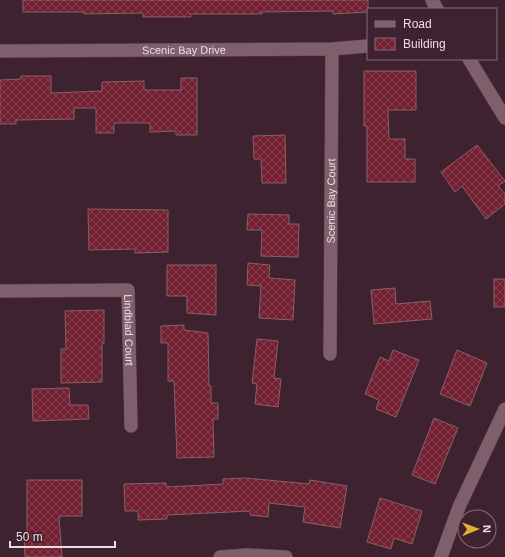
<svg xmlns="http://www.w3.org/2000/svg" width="505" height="557" viewBox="0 0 505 557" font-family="Arial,sans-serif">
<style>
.building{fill:url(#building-cross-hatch);stroke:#856265}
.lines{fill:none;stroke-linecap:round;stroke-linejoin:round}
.minor-casing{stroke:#59414c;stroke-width:14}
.minor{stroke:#7f5f6c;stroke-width:13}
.labels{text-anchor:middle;stroke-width:3;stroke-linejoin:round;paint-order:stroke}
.street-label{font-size:11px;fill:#efdce3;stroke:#3e222f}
</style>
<defs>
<pattern id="building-cross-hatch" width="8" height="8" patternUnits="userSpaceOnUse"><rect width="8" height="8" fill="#732032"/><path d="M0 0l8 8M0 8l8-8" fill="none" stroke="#874050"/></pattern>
</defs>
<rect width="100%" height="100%" fill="#3e222f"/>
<!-- building -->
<g class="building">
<polygon points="23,0 368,0 368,12 333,14 333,11 262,12 262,14 190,14 191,17 143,17 143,13 84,14 84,12 23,12"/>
<polygon points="364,71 416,71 416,110 388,110 389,139 405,139 405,159 415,159 415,182 367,182 367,126 364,126"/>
<polygon points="21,76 51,76 51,93 102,91 102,82 144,81 144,90 181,90 181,78 197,78 197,135 176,135 176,131 150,132 150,123 114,123 114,133 96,133 96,108 74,108 74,119 16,120 16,124 0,124 0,80 21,79"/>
<polygon points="285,135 286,183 262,183 261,159 254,159 253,136"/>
<polygon points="477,145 505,181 498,186 505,194 505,204 486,219 462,186 455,192 441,172"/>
<polygon points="88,209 168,210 168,252 135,253 135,249 89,250"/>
<polygon points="248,214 289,215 289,224 299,224 298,257 261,256 262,230 247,230"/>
<polygon points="248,263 270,265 269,278 295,280 293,320 259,318 261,286 247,285"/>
<polygon points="167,265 216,265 216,315 187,313 187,296 167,296"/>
<rect x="494" y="279" width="11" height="28"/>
<polygon points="395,288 396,304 430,301 432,319 374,324 371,290"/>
<polygon points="104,310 104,343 102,343 102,382 61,383 61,349 66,349 65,311"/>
<polygon points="184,325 184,330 208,333 209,386 211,386 211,403 218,403 218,419 213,419 214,457 177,458 174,381 168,381 168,343 161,343 161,326"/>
<polygon points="257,339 278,341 274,378 281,379 278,407 255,404 257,384 252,383"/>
<polygon points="393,350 419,360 396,417 376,409 379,400 365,394 380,357 389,361"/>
<polygon points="457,350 487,363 470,406 440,394"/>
<polygon points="69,388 70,405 88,405 89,419 33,421 32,389"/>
<polygon points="434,418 458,428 435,484 412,475"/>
<polygon points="246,478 309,484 310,480 347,486 340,528 303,522 305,507 269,503 268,517 250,515 250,511 167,515 167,519 138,520 138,511 125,511 124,484 166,483 166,487 223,484 223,479"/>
<polygon points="27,480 82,480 82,516 59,516 62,557 25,557 24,536 27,536"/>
<polygon points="380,498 422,511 412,544 394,538 391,549 367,542"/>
</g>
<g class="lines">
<defs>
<g id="minor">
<polyline points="432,0 437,9"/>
<path id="s1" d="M0 51 332 49 368 46"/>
<polyline points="469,59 505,118"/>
<path id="s2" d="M0 291 128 290 131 426"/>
<path id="s3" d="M330 354 332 49"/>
<polyline points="220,557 247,555 286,557"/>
<polyline points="441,557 459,507 505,409"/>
</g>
</defs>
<!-- minor casing -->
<use href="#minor" class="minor-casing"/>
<!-- minor -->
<use href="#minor" class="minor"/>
</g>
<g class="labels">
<!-- street labels -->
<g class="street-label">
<text dy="4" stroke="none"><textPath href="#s1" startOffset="184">Scenic Bay Drive</textPath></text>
<text dy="4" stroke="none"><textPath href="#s3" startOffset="153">Scenic Bay Court</textPath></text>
<text dy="4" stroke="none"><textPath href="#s2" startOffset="168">Lindblad Court</textPath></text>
</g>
</g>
<!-- legend -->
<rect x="367" y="8" width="130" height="52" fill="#3e222f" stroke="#856c77"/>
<rect x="375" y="21" width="20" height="6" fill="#7f5f6c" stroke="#856c77"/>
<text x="403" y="28" font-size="12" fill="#efdce3">Road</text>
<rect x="375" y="38" width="20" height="12" fill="url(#building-cross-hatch)" stroke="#856c77"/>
<text x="403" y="48" font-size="12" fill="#efdce3">Building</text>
<!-- north arrow -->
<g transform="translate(477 529) rotate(89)"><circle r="19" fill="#3e222f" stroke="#856c77"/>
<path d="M0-3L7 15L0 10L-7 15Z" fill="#deb133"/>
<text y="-6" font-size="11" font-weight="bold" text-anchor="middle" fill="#efdce3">N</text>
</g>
<!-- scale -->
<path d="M10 541v6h105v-6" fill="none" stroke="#efdce3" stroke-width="2"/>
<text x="16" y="541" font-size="12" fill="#efdce3" stroke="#3e222f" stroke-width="3" paint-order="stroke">50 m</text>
</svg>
